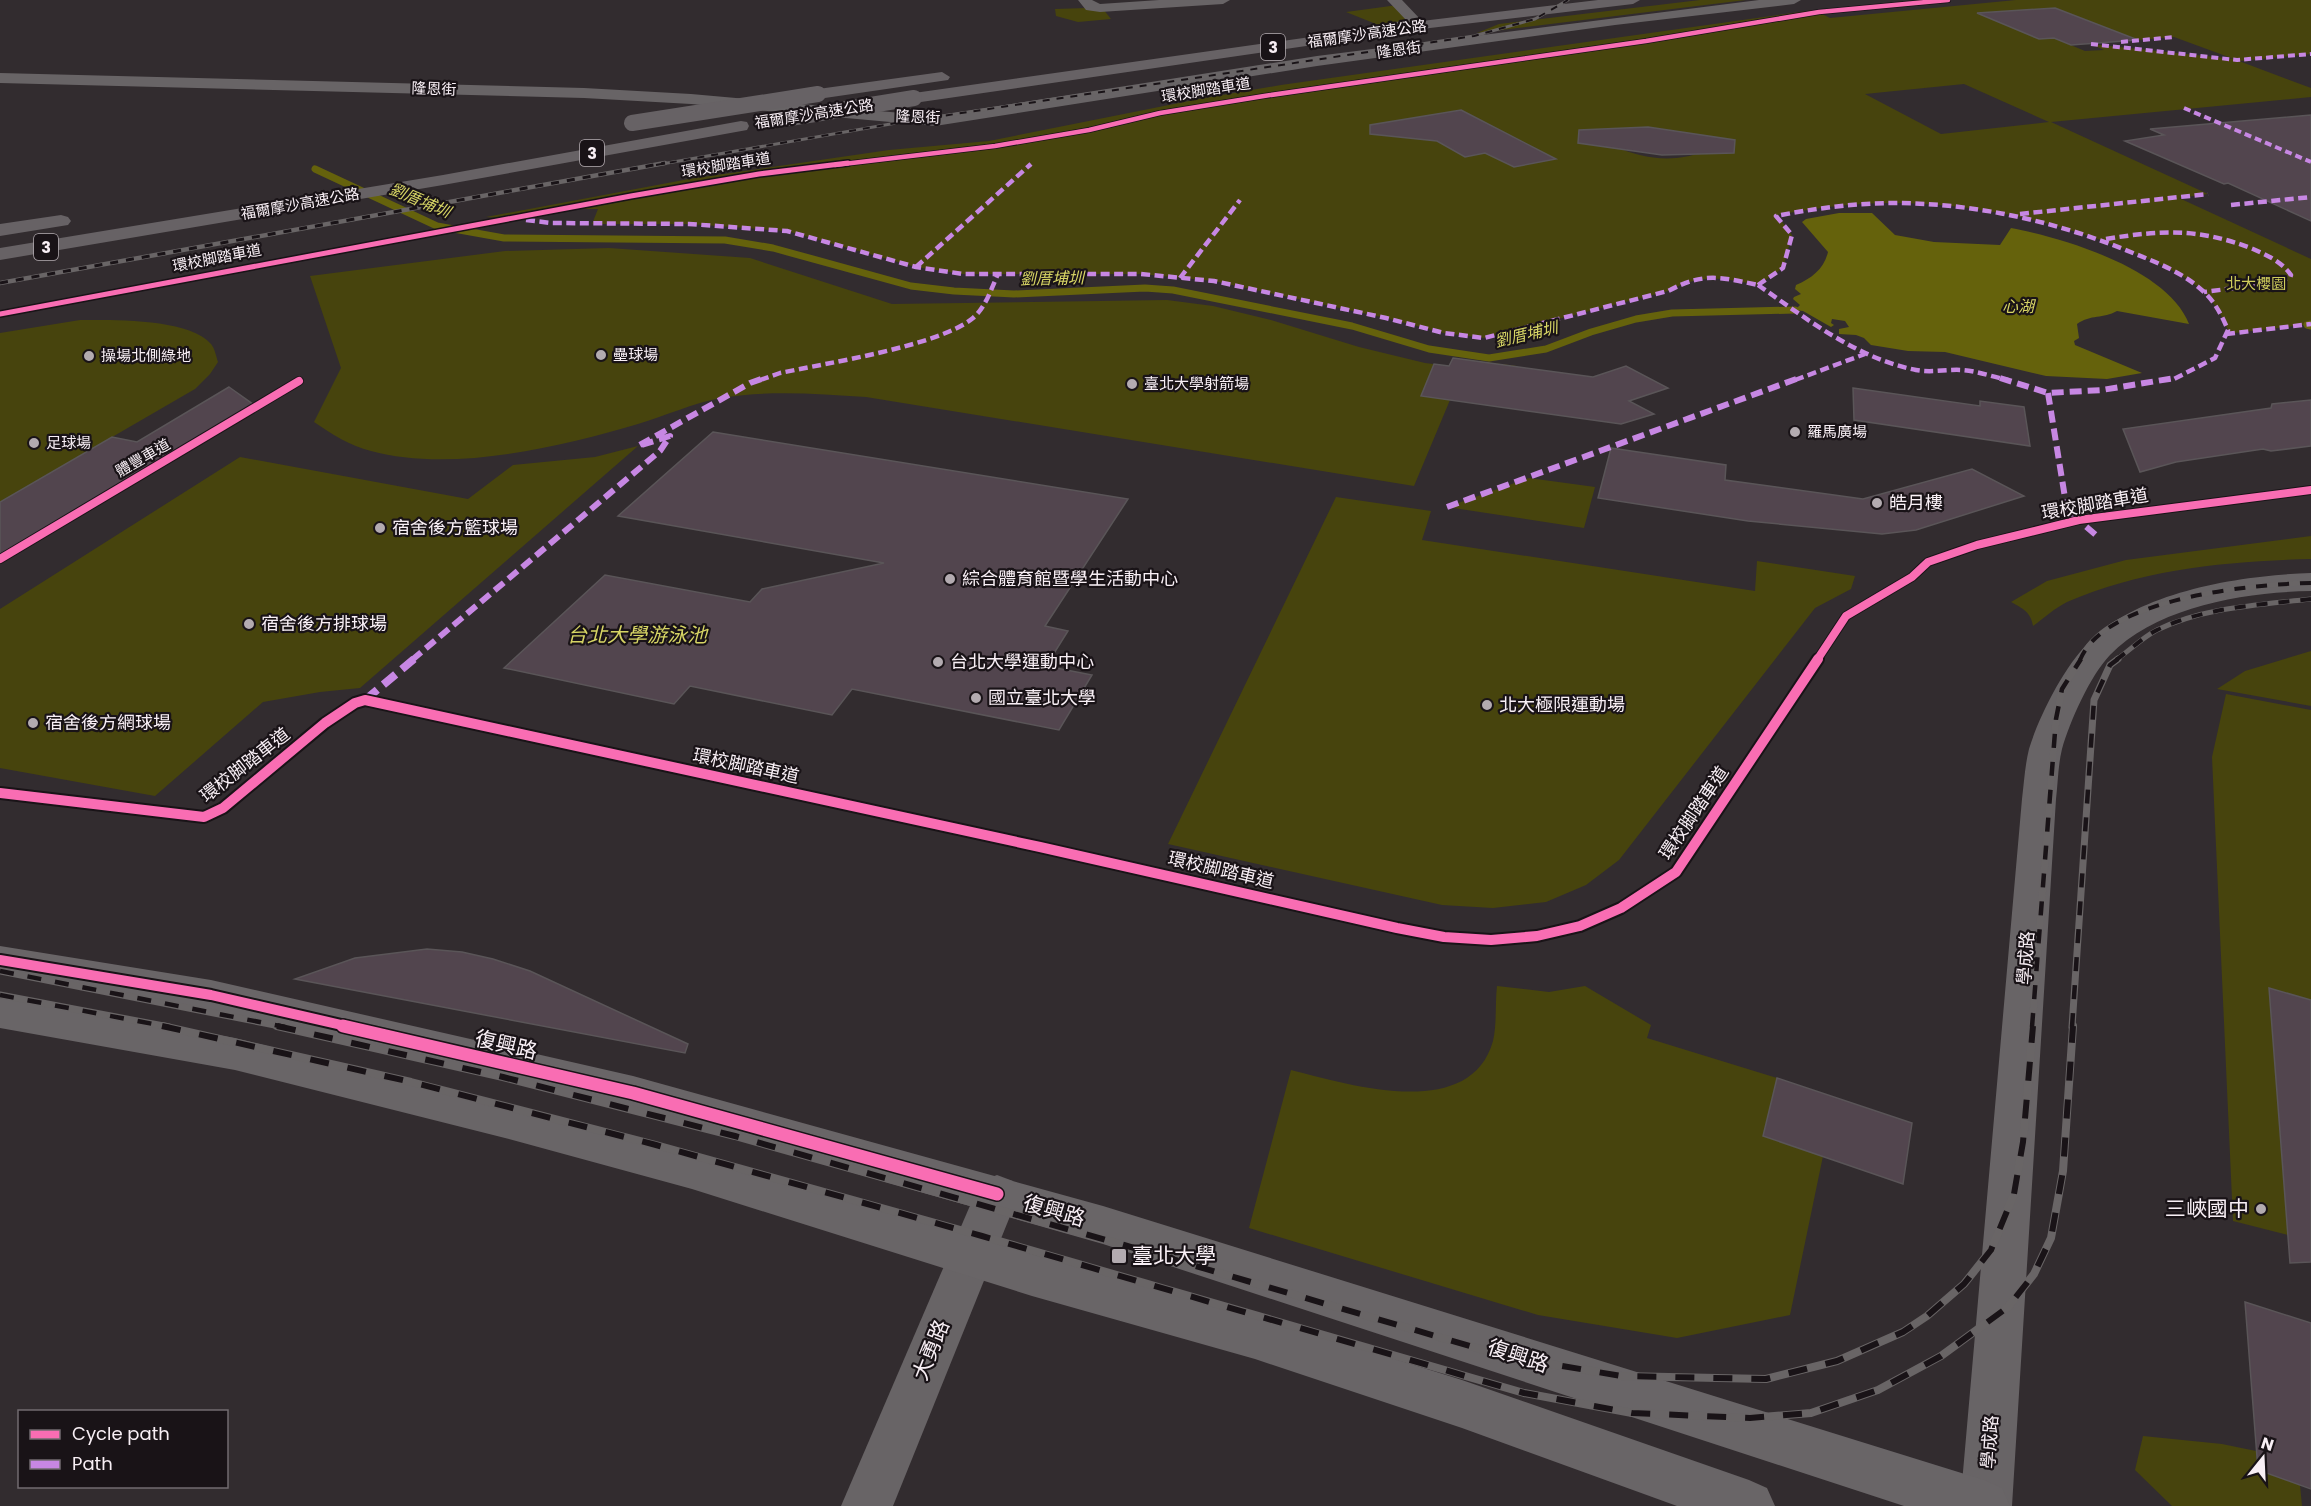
<svg xmlns="http://www.w3.org/2000/svg" width="2311" height="1506" viewBox="0 0 2311 1506" font-family="Poppins,'Noto Sans TC',sans-serif">
<style>
.green{fill:#47440d;fill-rule:evenodd}
.water{fill:#65620c}
.lines{fill:none;stroke-linecap:round;stroke-linejoin:round}
.stream{stroke:#65620c;stroke-width:7}
.building{fill:#52454e;stroke:#5a5558;stroke-width:1.5}
.minor{fill:#686466;fill-rule:evenodd}
.major{fill:#696567;fill-rule:evenodd}
.highway{fill:#676265;fill-rule:evenodd}
.rail-far4-casing{stroke:#696566;stroke-width:3}
.rail-far3-casing{stroke:#696566;stroke-width:4.5}
.rail-far2-casing{stroke:#696566;stroke-width:5}
.rail-far1-casing{stroke:#696566;stroke-width:7}
.rail-casing{stroke:#696566;stroke-width:8}
.rail-far4{stroke:#191317;stroke-width:2;stroke-dasharray:7;stroke-linecap:butt}
.rail-far3{stroke:#191317;stroke-width:3;stroke-dasharray:8;stroke-linecap:butt}
.rail-far2{stroke:#191317;stroke-width:4;stroke-dasharray:11;stroke-linecap:butt}
.rail-far1{stroke:#191317;stroke-width:4.5;stroke-dasharray:14;stroke-linecap:butt}
.rail{stroke:#191317;stroke-width:6;stroke-dasharray:19;stroke-linecap:butt}
.highway-bridge{stroke:#676265;stroke-width:16}
.quiet-far3{stroke:#c787e3;stroke-width:4;stroke-dasharray:7 4;stroke-linecap:butt}
.quiet-far2{stroke:#c787e3;stroke-width:4.5;stroke-dasharray:9 4.5;stroke-linecap:butt}
.quiet-far1{stroke:#c787e3;stroke-width:6;stroke-dasharray:12 6;stroke-linecap:butt}
.quiet{stroke:#c787e3;stroke-width:8;stroke-dasharray:16 8;stroke-linecap:butt}
.cycleway-far4-casing{stroke:#191317;stroke-width:6}
.cycleway-far3-casing{stroke:#191317;stroke-width:8}
.cycleway-far2-casing{stroke:#191317;stroke-width:10}
.cycleway-far1-casing{stroke:#191317;stroke-width:14}
.cycleway-casing{stroke:#191317;stroke-width:16}
.cycleway-far4{stroke:#f96db3;stroke-width:4.5}
.cycleway-far3{stroke:#f96db3;stroke-width:5}
.cycleway-far2{stroke:#f96db3;stroke-width:8}
.cycleway-far1{stroke:#f96db3;stroke-width:10}
.cycleway{stroke:#f96db3;stroke-width:13}
.poi-dot{fill:#b3abb0;stroke:#191317;stroke-width:2}
.labels{text-anchor:middle;stroke-width:4.5;stroke-linejoin:round;paint-order:stroke}
.far-street-label{font-size:15px;fill:#f8eff5;stroke:#191317}
.far-park-label{font-size:15px;fill:#cfcc5c;stroke:#191317}
.far-poi-label{font-size:15px;fill:#f8eff5;stroke:#191317;text-anchor:start}
.shield{fill:#191317;stroke:#b5adb2;stroke-width:1.5}
.shield-label{font-size:16px;font-weight:bold;fill:#f8eff5}
.far-water-label{font-size:16px;font-style:italic;fill:#d7d565;stroke:#191317}
.poi-label{font-size:18px;fill:#f8eff5;stroke:#191317;text-anchor:start}
.street-label{font-size:18px;fill:#f8eff5;stroke:#191317}
.water-label{font-size:20px;font-style:italic;fill:#d7d565;stroke:#191317}
.near-street-label{font-size:21px;fill:#f8eff5;stroke:#191317}
.near-poi-label{font-size:21px;fill:#f8eff5;stroke:#191317;text-anchor:end}
</style>
<rect width="100%" height="100%" fill="#322c2f"/>
<!-- green -->
<g class="green">
<polygon points="1700,0 1746,0 1477,33 1499,24"/>
<path d="M2016 0H2311V54L2239 61 2311 88V97L2051 122 2208 194 2179 198 2311 259V324L2226 334 2228 330C2222 316 2215 303 2204 292 2187 276 2163 265 2141 256 2066 223 1981 204 1899 203 1857 202 1817 208 1777 215L1792 235 1783 268 1758 285C1720 278 1704 273 1668 291L1484 338 1444 333 1386 318 1214 281 1141 274H963L916 267 787 231 689 224H592L598 209H564L525 220 486 217 689 179 889 150 989 141 1199 99 1281 85 1814 10 1830 18ZM2055 8 2138 40 2174 37 2234 59 2091 44 2104 50 2085 51 2054 38 2039 39 1979 13ZM1964 84 2049 122 1941 134 1865 94ZM1648 127 1687 133 1702 152C1675 163 1640 159 1615 146Z"/>
<polygon points="1398,5 1416,23 1386,28 1346,12"/>
<polygon points="1087,8 1103,9 1111,19 1078,22 1056,16 1055,9"/>
<path d="M609 248 750 258 892 304 1167 300 1213 306 1271 320 1359 347 1425 363 1449 366 1453 358 1517 366 1503 407 1450 400 1414 486 866 397C817 394 769 390 721 398 693 403 665 416 638 424 560 447 451 473 371 451 350 446 332 434 314 422L341 368 310 276 505 251Z"/>
<path d="M80 320C112 320 189 318 211 344 215 349 216 356 218 362L210 374 195 389 0 502V333Z"/>
<polygon points="638,446 360,688 320,692 263,702 155,796 0,768 0,609 240,457 468,499 513,465 595,457"/>
<polygon points="1529,478 1595,487 1584,528 1447,507"/>
<polygon points="1336,497 1431,511 1422,540 1755,591 1757,561 1855,576 1851,589 1815,608 1619,860 1586,885 1546,902 1493,908 1442,905 1168,844"/>
<path d="M2311 536V559C2229 561 2143 569 2067 602 2055 608 2044 618 2033 626 2031 612 2022 608 2011 602L2047 581 2126 560Z"/>
<polygon points="2311,651 2311,706 2217,689 2245,671"/>
<polygon points="2226,694 2311,710 2311,1000 2269,989 2288,1235 2233,1221 2212,757"/>
<path d="M1497 986 1549 992 1585 986 1651 1025 1647 1038 1777 1078 1763 1136 1823 1156 1790 1315 1677 1338 1538 1315 1249 1228 1291 1070C1347 1084 1470 1123 1493 1041 1497 1024 1495 1003 1497 986Z"/>
<polygon points="2143,1436 2222,1444 2256,1451 2258,1470 2300,1485 2302,1506 2172,1506 2135,1470"/>
</g>
<!-- water -->
<path class="water" d="M1839 213H1872L1895 235 1934 242 2000 245 2011 228C2064 238 2168 269 2189 324L2117 311C2103 319 2091 314 2077 324L2079 338 2074 341 2075 345 2142 373 2107 379 2046 376 1945 352 1908 351 1871 345 1864 338 1856 335 1839 334V329L1849 327 1845 321 1832 319 1831 323 1834 325 1831 327 1803 311 1795 310 1800 305 1793 299 1794 297 1801 294 1795 289 1796 285C1812 278 1824 269 1828 252L1802 222 1806 219Z"/>
<g class="lines">
<!-- stream -->
<g class="stream">
<polyline points="315,169 437,226 504,238 725,240 773,248 911,286 954,291 1014,294 1145,288 1173,290 1352,326 1429,349 1489,358 1546,349 1591,332 1636,319 1672,313 1795,310"/>
<polyline points="2311,324 2307,325 2311,326"/>
</g>
</g>
<!-- building -->
<g class="building">
<polygon points="2055,8 2138,40 2071,45 2054,38 2039,39 1977,13"/>
<polygon points="1461,110 1556,159 1514,167 1485,153 1465,157 1437,141 1370,134 1370,125"/>
<polygon points="2311,115 2311,221 2228,183 2224,184 2125,141 2164,135 2150,129"/>
<polygon points="1648,127 1735,140 1734,153 1662,155 1578,143 1579,130"/>
<polygon points="1453,358 1593,377 1626,366 1668,388 1629,401 1654,414 1621,424 1421,396 1434,364 1449,366"/>
<polygon points="229,387 257,407 0,559 0,502 112,437 137,442"/>
<polygon points="1853,388 1980,406 1980,401 2024,407 2030,446 1854,420"/>
<polygon points="2311,400 2311,446 2271,451 2263,449 2176,462 2140,472 2123,429 2271,408 2272,404"/>
<polygon points="713,432 1128,499 1045,626 1068,631 1046,666 1092,675 1059,730 852,689 832,715 690,686 674,704 504,668 605,575 750,602 762,589 884,563 618,516"/>
<polygon points="1611,448 1726,465 1725,480 1863,499 1972,469 2024,496 1916,530 1882,534 1748,521 1598,498"/>
<polygon points="427,949 462,952 493,959 530,971 688,1044 685,1053 295,979 355,958"/>
<polygon points="2269,988 2311,1000 2311,1262 2290,1263"/>
<polygon points="1777,1078 1912,1123 1903,1184 1763,1136"/>
<polygon points="2245,1302 2311,1323 2311,1489 2258,1470"/>
</g>
<g class="lines">
<!-- minor -->
<g class="minor">
<polygon points="1078,0 1092,0 1100,4 1159,0 1230,0 1223,4 1100,12 1086,10"/>
<polygon points="1387,0 1402,0 1421,20 1423,23 1421,26 1404,29 1407,33 1400,37 1381,31 1379,28 1381,25 1406,20"/>
<polygon points="1759,0 1801,0 1794,4 1615,25 1317,66 935,126 691,104 584,98 0,83 0,73 584,88 691,94 935,116 1317,56"/>
<path d="M2311 573V591C2246 592 2157 606 2110 655 2090 676 2070 721 2062 749 2058 765 2058 783 2056 799L2012 1506H1960L2022 799C2024 783 2025 765 2029 749 2039 716 2064 667 2089 642 2139 591 2242 575 2311 573Z"/>
<polygon points="997,1175 1013,1181 1019,1194 893,1506 841,1506 975,1194 981,1181"/>
</g>
<!-- major -->
<g class="major">
<polygon points="0,946 211,980 633,1076 1103,1206 1984,1480 2002,1488 2010,1506 1904,1506 1103,1244 633,1110 211,1010 0,974"/>
<polygon points="0,998 235,1038 505,1104 692,1153 1032,1254 1255,1315 1462,1380 1749,1480 1767,1488 1775,1506 1677,1506 1462,1428 1255,1359 1032,1296 692,1189 505,1138 235,1070 0,1028"/>
</g>
<!-- highway -->
<g class="highway">
<polygon points="1598,0 1640,0 1633,4 1430,28 914,103 906,98 914,93 1430,20"/>
<polygon points="942,72 950,77 948,80 818,99 810,94 818,89"/>
<polygon points="741,121 747,122 749,126 747,130 443,185 0,260 0,248 443,175"/>
<polygon points="61,215 68,217 71,221 68,225 0,236 0,224"/>
</g>
<defs>
<polyline id="rail-far4" points="656,165 902,122 1474,36 1535,19 1568,0"/>
<polyline id="rail-far3" points="0,283 665,163"/>
<g id="rail-far2">
<path d="M2080 660C2105 598 2252 584 2311 583"/>
<path d="M2116 660C2129 651 2143 637 2157 630 2205 607 2259 605 2311 599"/>
</g>
<g id="rail-far1">
<polyline points="0,971 285,1027"/>
<polyline points="0,995 169,1027"/>
<polyline points="2032,1027 2056,719 2062,689 2081,659"/>
<polyline points="2072,1027 2094,700 2110,665 2118,659"/>
</g>
<g id="rail">
<polyline points="162,1026 411,1082 656,1145 982,1236 1524,1393 1632,1413 1750,1418 1811,1413 1878,1390 1941,1356 2008,1307 2034,1274 2051,1238 2063,1171 2073,1026"/>
<polyline points="277,1026 503,1077 735,1136 1124,1245 1504,1356 1621,1376 1766,1379 1837,1361 1903,1332 1927,1316 1964,1284 1991,1250 2014,1194 2023,1142 2033,1026"/>
</g>
</defs>
<!-- rail-far4 casing -->
<use href="#rail-far4" class="rail-far4-casing"/>
<!-- rail-far3 casing -->
<use href="#rail-far3" class="rail-far3-casing"/>
<!-- rail-far2 casing -->
<use href="#rail-far2" class="rail-far2-casing"/>
<!-- rail-far1 casing -->
<use href="#rail-far1" class="rail-far1-casing"/>
<!-- rail casing -->
<use href="#rail" class="rail-casing"/>
<!-- rail-far4 -->
<use href="#rail-far4" class="rail-far4"/>
<!-- rail-far3 -->
<use href="#rail-far3" class="rail-far3"/>
<!-- rail-far2 -->
<use href="#rail-far2" class="rail-far2"/>
<!-- rail-far1 -->
<use href="#rail-far1" class="rail-far1"/>
<!-- rail -->
<use href="#rail" class="rail"/>
<!-- highway-bridge -->
<g class="highway-bridge">
<polyline points="790,118 914,98"/>
<polyline points="632,123 818,94"/>
</g>
<!-- quiet-far3 -->
<g class="quiet-far3">
<polyline points="2121,42 2174,37"/>
<polyline points="2091,44 2237,60 2311,54"/>
<polyline points="2184,108 2311,162"/>
</g>
<!-- quiet-far2 -->
<g class="quiet-far2">
<polyline points="2231,205 2311,197"/>
<polyline points="2020,214 2208,194"/>
<path d="M526 220 551 223 689 224 787 231 916 267 963 274H1141L1214 281 1386 318 1444 333 1484 338 1668 291C1704 272 1720 277 1758 285"/>
<path d="M2106 239C2161 230 2200 228 2253 249 2267 255 2282 262 2291 275L2290 278 2266 284 2204 292"/>
<polyline points="916,267 1031,164"/>
<polyline points="1180,278 1240,200"/>
<path d="M1758 285C1807 319 1856 358 1916 370 1932 373 1947 369 1962 370 1977 371 1993 377 2008 380"/>
<path d="M1758 285 1783 268 1792 235 1776 216C1816 208 1857 203 1898 203 1979 204 2058 222 2133 253 2158 263 2184 273 2204 292 2215 302 2222 316 2228 330L2215 358 2172 380"/>
<polyline points="2226,334 2311,324"/>
<path d="M760 380 780 373C827 363 939 346 973 318 986 307 991 289 998 274"/>
<polyline points="1795,380 1865,354"/>
</g>
<!-- quiet-far1 -->
<g class="quiet-far1">
<polyline points="2000,378 2048,393 2102,390 2175,378"/>
<polyline points="2048,393 2067,510 2097,536"/>
<polyline points="1447,507 1799,378"/>
<polyline points="412,660 660,451 670,436 638,446 750,383 764,378"/>
</g>
<!-- quiet -->
<polyline class="quiet" points="365,700 414,659"/>
<defs>
<polyline id="cycleway-far4" points="835,165 995,146 1089,130 1160,113 1264,96 1646,41 1819,12 1948,0"/>
<polyline id="cycleway-far3" points="0,314 631,196 759,174 848,163"/>
<g id="cycleway-far2">
<polyline points="0,559 299,381"/>
<polyline points="1817,660 1846,616 1912,577 1928,562 1977,545 2079,520 2311,490"/>
</g>
<g id="cycleway-far1">
<polyline points="0,793 204,817 223,808 325,723 355,703 365,700 1040,847 1397,928 1444,937 1491,940 1537,936 1580,926 1621,908 1676,872 1818,659"/>
<polyline points="0,960 211,995 350,1027"/>
</g>
<polyline id="cycleway" points="343,1026 633,1093 997,1194"/>
</defs>
<!-- cycleway-far4 casing -->
<use href="#cycleway-far4" class="cycleway-far4-casing"/>
<!-- cycleway-far3 casing -->
<use href="#cycleway-far3" class="cycleway-far3-casing"/>
<!-- cycleway-far2 casing -->
<use href="#cycleway-far2" class="cycleway-far2-casing"/>
<!-- cycleway-far1 casing -->
<use href="#cycleway-far1" class="cycleway-far1-casing"/>
<!-- cycleway casing -->
<use href="#cycleway" class="cycleway-casing"/>
<!-- cycleway-far4 -->
<use href="#cycleway-far4" class="cycleway-far4"/>
<!-- cycleway-far3 -->
<use href="#cycleway-far3" class="cycleway-far3"/>
<!-- cycleway-far2 -->
<use href="#cycleway-far2" class="cycleway-far2"/>
<!-- cycleway-far1 -->
<use href="#cycleway-far1" class="cycleway-far1"/>
<!-- cycleway -->
<use href="#cycleway" class="cycleway"/>
</g>
<!-- markers -->
<g class="poi-dot">
<circle cx="601" cy="355" r="6"/>
<circle cx="89" cy="356" r="6"/>
<circle cx="1132" cy="384" r="6"/>
<circle cx="1795" cy="432" r="6"/>
<circle cx="34" cy="443" r="6"/>
<circle cx="1877" cy="503" r="6"/>
<circle cx="380" cy="528" r="6"/>
<circle cx="950" cy="579" r="6"/>
<circle cx="249" cy="624" r="6"/>
<circle cx="938" cy="662" r="6"/>
<circle cx="976" cy="698" r="6"/>
<circle cx="1487" cy="705" r="6"/>
<circle cx="33" cy="723" r="6"/>
<circle cx="2261" cy="1209" r="6"/>
<rect x="1111" y="1248" width="16" height="16" rx="3"/>
</g>
<g class="labels">
<!-- far-street labels -->
<g class="far-street-label">
<text transform="translate(1367 34) rotate(-8)" y="5">福爾摩沙高速公路</text>
<text transform="translate(1399 50) rotate(-8)" y="5">隆恩街</text>
<text transform="translate(434 89) rotate(2)" y="5">隆恩街</text>
<text transform="translate(1206 90) rotate(-9)" y="5">環校脚踏車道</text>
<text transform="translate(814 114) rotate(-9)" y="5">福爾摩沙高速公路</text>
<text transform="translate(918 117) rotate(2)" y="5">隆恩街</text>
<text transform="translate(726 165) rotate(-9)" y="5">環校脚踏車道</text>
<text transform="translate(300 204) rotate(-10)" y="5">福爾摩沙高速公路</text>
<text transform="translate(217 258) rotate(-11)" y="5">環校脚踏車道</text>
<text transform="translate(143 458) rotate(-30)" y="5">體豐車道</text>
</g>
<!-- far-park labels -->
<g class="far-park-label">
<text x="2256" y="289">北大櫻園</text>
</g>
<!-- far-poi labels -->
<g class="far-poi-label">
<text x="613" y="360">壘球場</text>
<text x="101" y="361">操場北側綠地</text>
<text x="1144" y="389">臺北大學射箭場</text>
<text x="1807" y="437">羅馬廣場</text>
<text x="46" y="448">足球場</text>
</g>
<!-- shield labels -->
<g class="shield">
<rect x="1261" y="34" width="24" height="26" rx="4.5"/>
<rect x="580" y="140" width="24" height="26" rx="4.5"/>
<rect x="34" y="234" width="24" height="26" rx="4.5"/>
</g>
<g class="shield-label">
<text x="1273" y="53">3</text>
<text x="592" y="159">3</text>
<text x="46" y="253">3</text>
</g>
<!-- far-water labels -->
<g class="far-water-label">
<text transform="translate(420 200) rotate(23)" y="6">劉厝埔圳</text>
<text transform="translate(1052 278) rotate(-1)" y="6">劉厝埔圳</text>
<text x="2018" y="312">心湖</text>
<text transform="translate(1526 334) rotate(-13)" y="6">劉厝埔圳</text>
</g>
<!-- poi labels -->
<g class="poi-label">
<text x="1889" y="509">皓月樓</text>
<text x="392" y="534">宿舍後方籃球場</text>
<text x="962" y="585">綜合體育館暨學生活動中心</text>
<text x="261" y="630">宿舍後方排球場</text>
<text x="950" y="668">台北大學運動中心</text>
<text x="988" y="704">國立臺北大學</text>
<text x="1499" y="711">北大極限運動場</text>
<text x="45" y="729">宿舍後方網球場</text>
</g>
<!-- street labels -->
<g class="street-label">
<text transform="translate(2095 504) rotate(-10)" y="6">環校脚踏車道</text>
<text transform="translate(245 765) rotate(-38)" y="6">環校脚踏車道</text>
<text transform="translate(746 766) rotate(12)" y="6">環校脚踏車道</text>
<text transform="translate(1694 813) rotate(-56)" y="6">環校脚踏車道</text>
<text transform="translate(1221 870) rotate(13)" y="6">環校脚踏車道</text>
<text transform="translate(2026 958) rotate(-86)" y="6">學成路</text>
<text transform="translate(1990 1442) rotate(-86)" y="6">學成路</text>
</g>
<!-- water labels -->
<g class="water-label">
<text x="637" y="642">台北大學游泳池</text>
</g>
<!-- near-street labels -->
<g class="near-street-label">
<text transform="translate(506 1045) rotate(13)" y="7">復興路</text>
<text transform="translate(1054 1211) rotate(16)" y="7">復興路</text>
<text transform="translate(931 1350) rotate(-68)" y="7">大勇路</text>
<text transform="translate(1518 1356) rotate(18)" y="7">復興路</text>
</g>
<!-- near-poi labels -->
<g class="near-poi-label">
<text x="2249" y="1216">三峽國中</text>
<text x="1132" y="1263" text-anchor="start">臺北大學</text>
</g>
</g>
<!-- legend -->
<rect x="18" y="1410" width="210" height="78" fill="#191317" stroke="#726b70" stroke-width="1.5"/>
<rect x="30" y="1430" width="30" height="9" fill="#f96db3" stroke="#726b70" stroke-width="1.5"/>
<text x="72" y="1440" font-size="18" fill="#f8eff5">Cycle path</text>
<rect x="30" y="1460" width="30" height="9" fill="#c787e3" stroke="#726b70" stroke-width="1.5"/>
<text x="72" y="1470" font-size="18" fill="#f8eff5">Path</text>
<!-- north arrow -->
<g transform="translate(2263 1458) rotate(18)" stroke="#191317" stroke-width="4.5" paint-order="stroke">
<path d="M0-4.5L10 22L0 15L-10 22Z" fill="#f8eff5"/>
<text y="-9" font-size="16" font-weight="bold" text-anchor="middle" fill="#f8eff5">N</text>
</g>
</svg>
